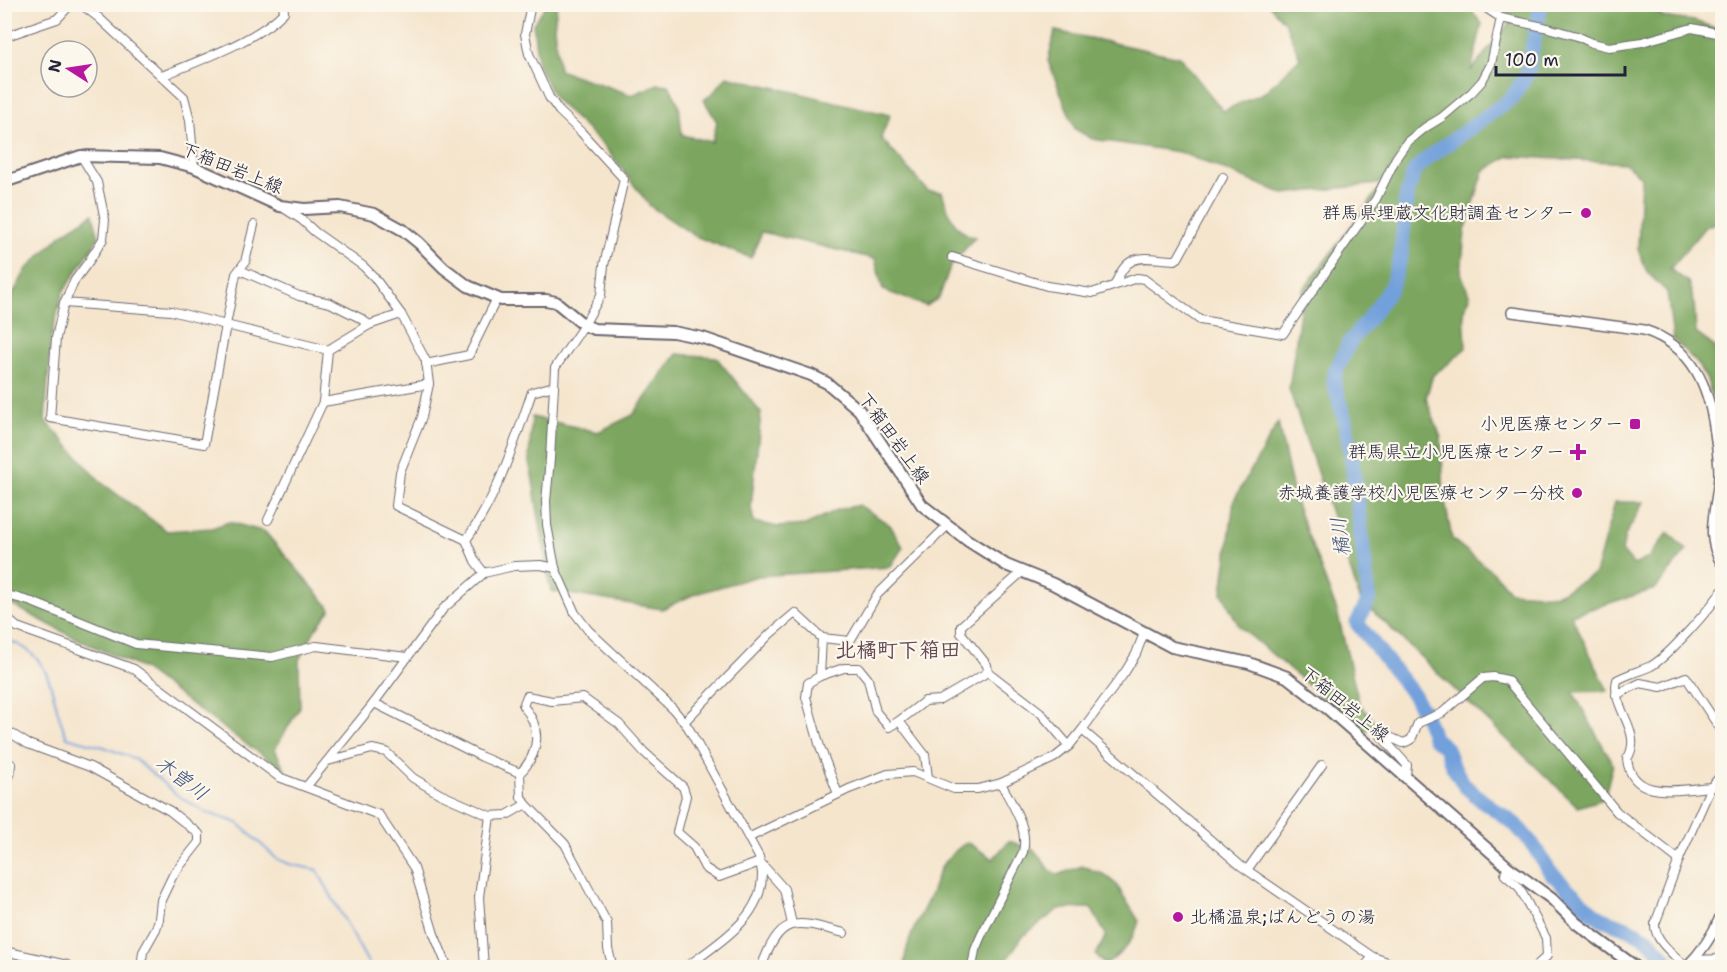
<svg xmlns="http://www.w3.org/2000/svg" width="1727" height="972" viewBox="0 0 1727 972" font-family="'Shantell Sans','Klee One',sans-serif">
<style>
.forest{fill:#7ca65e;stroke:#4f644c;stroke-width:1.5}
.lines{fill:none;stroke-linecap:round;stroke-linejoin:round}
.stream{stroke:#72a0db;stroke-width:2}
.river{stroke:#72a0db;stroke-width:15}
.minor-casing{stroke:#6c666e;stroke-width:10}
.tertiary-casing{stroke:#6c666e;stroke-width:12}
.secondary-casing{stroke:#6c666e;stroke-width:14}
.minor{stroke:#fff;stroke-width:8}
.tertiary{stroke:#fff;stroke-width:9}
.secondary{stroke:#fff;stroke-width:10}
.poi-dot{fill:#b5179e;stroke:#fbf7ec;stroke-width:2}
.labels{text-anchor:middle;stroke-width:4.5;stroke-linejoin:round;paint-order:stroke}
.street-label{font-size:18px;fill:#22223b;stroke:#fbf7ec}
.poi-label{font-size:18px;fill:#22223b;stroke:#fbf7ec;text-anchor:end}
.water-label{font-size:20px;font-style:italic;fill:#42547b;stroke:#fbf7ec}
.quarter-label{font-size:21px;font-weight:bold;fill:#664855;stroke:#fbf7ec}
</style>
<rect width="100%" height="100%" fill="#fbf7ec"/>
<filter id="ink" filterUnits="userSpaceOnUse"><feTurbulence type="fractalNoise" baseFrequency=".0167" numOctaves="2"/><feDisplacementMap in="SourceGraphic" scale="12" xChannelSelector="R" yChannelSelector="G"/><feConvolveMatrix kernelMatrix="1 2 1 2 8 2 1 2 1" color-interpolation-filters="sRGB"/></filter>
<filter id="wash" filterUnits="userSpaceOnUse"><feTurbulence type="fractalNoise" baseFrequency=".008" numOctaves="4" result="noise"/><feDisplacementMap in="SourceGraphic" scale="24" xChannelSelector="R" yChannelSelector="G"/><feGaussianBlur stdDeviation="1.35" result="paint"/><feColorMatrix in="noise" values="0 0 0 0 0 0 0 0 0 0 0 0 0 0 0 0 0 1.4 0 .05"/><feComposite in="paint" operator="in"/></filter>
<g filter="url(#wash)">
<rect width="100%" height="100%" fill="#f5e5cd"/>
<!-- forest -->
<g class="forest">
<path d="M546 5H557L554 27 559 70 632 95 658 84 669 85 679 105 682 135 712 142 717 122 704 100 713 93 727 76 890 115 881 138 928 191 942 192C948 212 954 232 975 237L950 267 939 298 926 306 883 290 875 259 762 232 751 258 695 236 650 206 605 147 555 99 538 65 533 24Z"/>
<polygon points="1269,5 1467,5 1482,24 1471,71 1512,20 1498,5 1654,5 1662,17 1694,21 1722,30 1722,220 1705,227 1670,269 1688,282 1694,301 1696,333 1716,348 1722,389 1722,407 1714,403 1707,380 1697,363 1673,339 1667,292 1647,272 1638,249 1641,177 1625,163 1509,156 1484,171 1465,231 1461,274 1470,297 1464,310 1466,348 1448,364 1433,375 1426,398 1441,438 1444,496 1452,539 1495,574 1510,592 1556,595 1595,574 1615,502 1644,502 1625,536 1622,551 1634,565 1648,558 1668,533 1687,550 1655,589 1571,615 1608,691 1573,692 1613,764 1604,799 1578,807 1360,599 1289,389 1303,290 1395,168 1378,184 1284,194 1179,152 1092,139 1075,129 1048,61 1055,31 1180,57 1223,111 1265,92 1300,58 1285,23"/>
<polygon points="93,214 99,237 63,292 51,337 45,420 102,483 167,531 212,528 229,522 265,532 331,609 315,630 299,660 300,707 275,749 285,770 233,735 143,669 69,635 5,601 4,311 26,270 62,234"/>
<polygon points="677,354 716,357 761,413 751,507 754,522 778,527 806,525 837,510 859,505 890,525 903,547 890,567 758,576 695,594 662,609 551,591 529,457 532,417 598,432 633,415"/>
<polygon points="1278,423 1296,504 1337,611 1359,703 1376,724 1364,732 1239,626 1222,593 1234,500"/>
<path d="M1009 841 1034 850 1051 871 1058 875 1082 866 1103 874 1116 884 1139 921C1133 942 1124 951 1106 965L1096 955 1106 935 1091 908 1059 909 1022 937 1002 967 904 968C905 941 918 921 929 898 936 884 935 874 946 860 952 853 960 847 967 842L993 859Z"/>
</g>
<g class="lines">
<!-- stream -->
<path class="stream" d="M4 638C12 642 20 645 26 649 56 669 52 708 67 737L104 747 135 759 177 795 205 812 238 823 277 859 289 864 317 870 371 968"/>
<!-- river -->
<polyline class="river" points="1541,4 1527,74 1512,98 1429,157 1414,171 1406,199 1401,256 1391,287 1374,312 1349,343 1335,373 1334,383 1344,417 1351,452 1369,599 1357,623 1412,693 1424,713 1434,738 1446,748 1452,765 1465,786 1480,799 1515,824 1533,845 1550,872 1592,912 1602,919 1627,928 1648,939 1674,968"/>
</g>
</g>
<g filter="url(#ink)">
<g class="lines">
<defs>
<g id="minor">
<polyline points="81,4 99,18 184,97 190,120 194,167"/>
<path d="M531 4 525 34 529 54 549 97 559 111 581 132 624 179 604 265 601 295 584 325 555 368 550 459 546 501 547 525 555 568 575 613 588 630 673 709 688 727 759 857C760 863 762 869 762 875 762 919 715 945 685 968"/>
<polyline points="1480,4 1501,18 1544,27 1577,36 1592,43 1609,47 1642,42 1692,28 1722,34"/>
<polyline points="4,37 57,19 71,4"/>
<path d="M162 76C200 60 256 41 284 12L283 4"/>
<polyline points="81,156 97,182 105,220 103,239 89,261 75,280 64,303 56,338 50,418 204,444 226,325 328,350 369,325 401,314"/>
<polyline points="285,209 302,220 315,232 363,266 374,277 401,314 426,361 429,384 422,417 400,472 396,506 466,540"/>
<polyline points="952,257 1047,286 1092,293 1137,278 1144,279 1200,320 1283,334 1376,199 1396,158 1407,142 1426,127 1441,118 1472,92 1482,81 1491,64 1501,18"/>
<polyline points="240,270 299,296 330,303 360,318 369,325"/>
<path d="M1115 285C1128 249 1145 259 1175 260L1178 258 1223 177"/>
<polyline points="64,303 171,311 226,325 236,274 245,262 254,225"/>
<polyline points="426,364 469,355 497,298"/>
<polyline points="323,402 429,384"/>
<polyline points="268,520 323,402 328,350"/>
<path d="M484 573 475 561 466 540C497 498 515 441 532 392L554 386"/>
<polyline points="4,594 32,602 136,644 272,657 316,646 407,657"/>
<polyline points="4,616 17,627 134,669 279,777 379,815 414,868 434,934 448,968"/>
<polyline points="822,638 820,676 808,683 806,697 820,747 838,794"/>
<polyline points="988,672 987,665 961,633 961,626 1022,572"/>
<polyline points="820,676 844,668 859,668 868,679 876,712 889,727 899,721"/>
<polyline points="1616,695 1640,683 1661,687 1686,677 1719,727 1722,725"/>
<polyline points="374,703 482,757 520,773"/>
<polyline points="684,722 770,634 795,613 822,638 850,641 877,595 946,527"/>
<polyline points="4,729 28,744 90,767 170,811 199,834 199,842 173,875 161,900 159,919 156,929 143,952 141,968"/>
<polyline points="1082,730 1241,866 1373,957 1405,968"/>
<polyline points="328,761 372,749 386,752 413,778 440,794 490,816 479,897 484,968"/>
<polyline points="1406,776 1407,765 1381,736 1383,734 1403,743 1411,740 1418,723 1442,713 1483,678 1493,677 1507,680 1617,812 1679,860"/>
<polyline points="928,777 925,755 899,721 925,701 940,700 988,672 1040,712 1069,746"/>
<polyline points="4,785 10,773 11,764"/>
<polyline points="306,787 374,703 443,609 484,573 514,566 541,565 555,568"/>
<path d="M1711 787C1680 789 1632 802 1627 759 1645 732 1610 708 1617 680 1628 674 1640 671 1651 666 1668 657 1711 607 1722 591"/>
<polyline points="490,816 507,815 526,804"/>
<polyline points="748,838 849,789 888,774 913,772 954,789 978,789 1001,783 1054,758 1069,746 1082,730 1125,672 1136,654 1144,633"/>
<polyline points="1508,867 1505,875 1519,887 1546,938 1547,956 1534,968"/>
<polyline points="1247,870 1322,765"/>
<polyline points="4,951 67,965 67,968"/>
<polyline points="1694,960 1722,959"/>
<path d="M1686 967C1675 955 1654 941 1655 924L1680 857 1711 787 1722 774"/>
<path d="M613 968 608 949 607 923 584 880 565 844 526 804 521 797 520 773C540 753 542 727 523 706L527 696 552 701 583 698 619 724 644 752 683 787 686 796 677 832 694 847 705 868 719 877 760 862 784 889 792 924"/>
<path d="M761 968C781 913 795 920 844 933"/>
<path d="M972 968 975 950 981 936 1023 852C1029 827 1012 805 1001 783"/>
<polyline points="1363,968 1373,957"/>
</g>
<g id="tertiary">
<path d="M1512 312 1644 330C1693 346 1709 386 1715 433 1717 447 1719 461 1719 475 1718 506 1703 535 1722 564"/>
<path d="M1685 968C1701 953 1714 933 1722 913"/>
</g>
<polyline id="secondary" points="4,182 81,156 160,158 194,167 280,206 304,209 340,207 374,214 403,230 419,243 444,268 468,286 501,300 546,300 556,302 584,325 594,329 673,332 703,338 811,375 827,383 859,410 922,505 967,540 1006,565 1053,584 1172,647 1249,663 1287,677 1328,709 1508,867 1552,899 1576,923 1637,968"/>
</defs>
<!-- minor casing -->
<use href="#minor" class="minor-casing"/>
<!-- tertiary casing -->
<use href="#tertiary" class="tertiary-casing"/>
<!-- secondary casing -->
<use href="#secondary" class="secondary-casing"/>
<!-- minor -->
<use href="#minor" class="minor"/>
<!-- tertiary -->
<use href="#tertiary" class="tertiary"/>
<!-- secondary -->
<use href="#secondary" class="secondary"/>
</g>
</g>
<!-- markers -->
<g class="poi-dot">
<circle cx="1586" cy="213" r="6"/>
<rect x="1629" y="418" width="12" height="12" rx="3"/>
<path d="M1575 443h6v6h6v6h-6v6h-6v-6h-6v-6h6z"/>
<circle cx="1577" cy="493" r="6"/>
<circle cx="1178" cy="917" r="6"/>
</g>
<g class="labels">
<!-- street labels -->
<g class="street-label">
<text transform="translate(232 168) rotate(22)" y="6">下箱田岩上線</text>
<text transform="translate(894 438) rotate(54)" y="6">下箱田岩上線</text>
<text transform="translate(1345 704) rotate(39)" y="6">下箱田岩上線</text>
</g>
<!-- poi labels -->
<g class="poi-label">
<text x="1574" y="219">群馬県埋蔵文化財調査センター</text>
<text x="1623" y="430">小児医療センター</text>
<text x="1564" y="458">群馬県立小児医療センター</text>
<text x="1565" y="499">赤城養護学校小児医療センター分校</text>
<text x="1190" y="923" text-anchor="start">北橘温泉;ばんどうの湯</text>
</g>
<!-- water labels -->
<g class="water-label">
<text transform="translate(1340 537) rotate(-97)" y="7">橘川</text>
<text transform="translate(182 778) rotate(37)" y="7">木曽川</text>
</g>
<!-- quarter labels -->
<g class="quarter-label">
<text x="898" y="657">北橘町下箱田</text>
</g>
</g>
<!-- margin -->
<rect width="1727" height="972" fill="none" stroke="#fbf7ec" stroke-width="24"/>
<!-- north arrow -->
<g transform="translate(69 69) rotate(282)"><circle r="28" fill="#fbf7ec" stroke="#a4a2a5" stroke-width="1.5"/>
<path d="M0-4.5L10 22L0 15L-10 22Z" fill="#b5179e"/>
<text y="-9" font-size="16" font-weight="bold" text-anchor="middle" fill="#22223b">N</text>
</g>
<!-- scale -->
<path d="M1496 66v9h129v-9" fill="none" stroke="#22223b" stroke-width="3"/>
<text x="1505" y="66" font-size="18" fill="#22223b" stroke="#fbf7ec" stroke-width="4.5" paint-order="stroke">100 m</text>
</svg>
